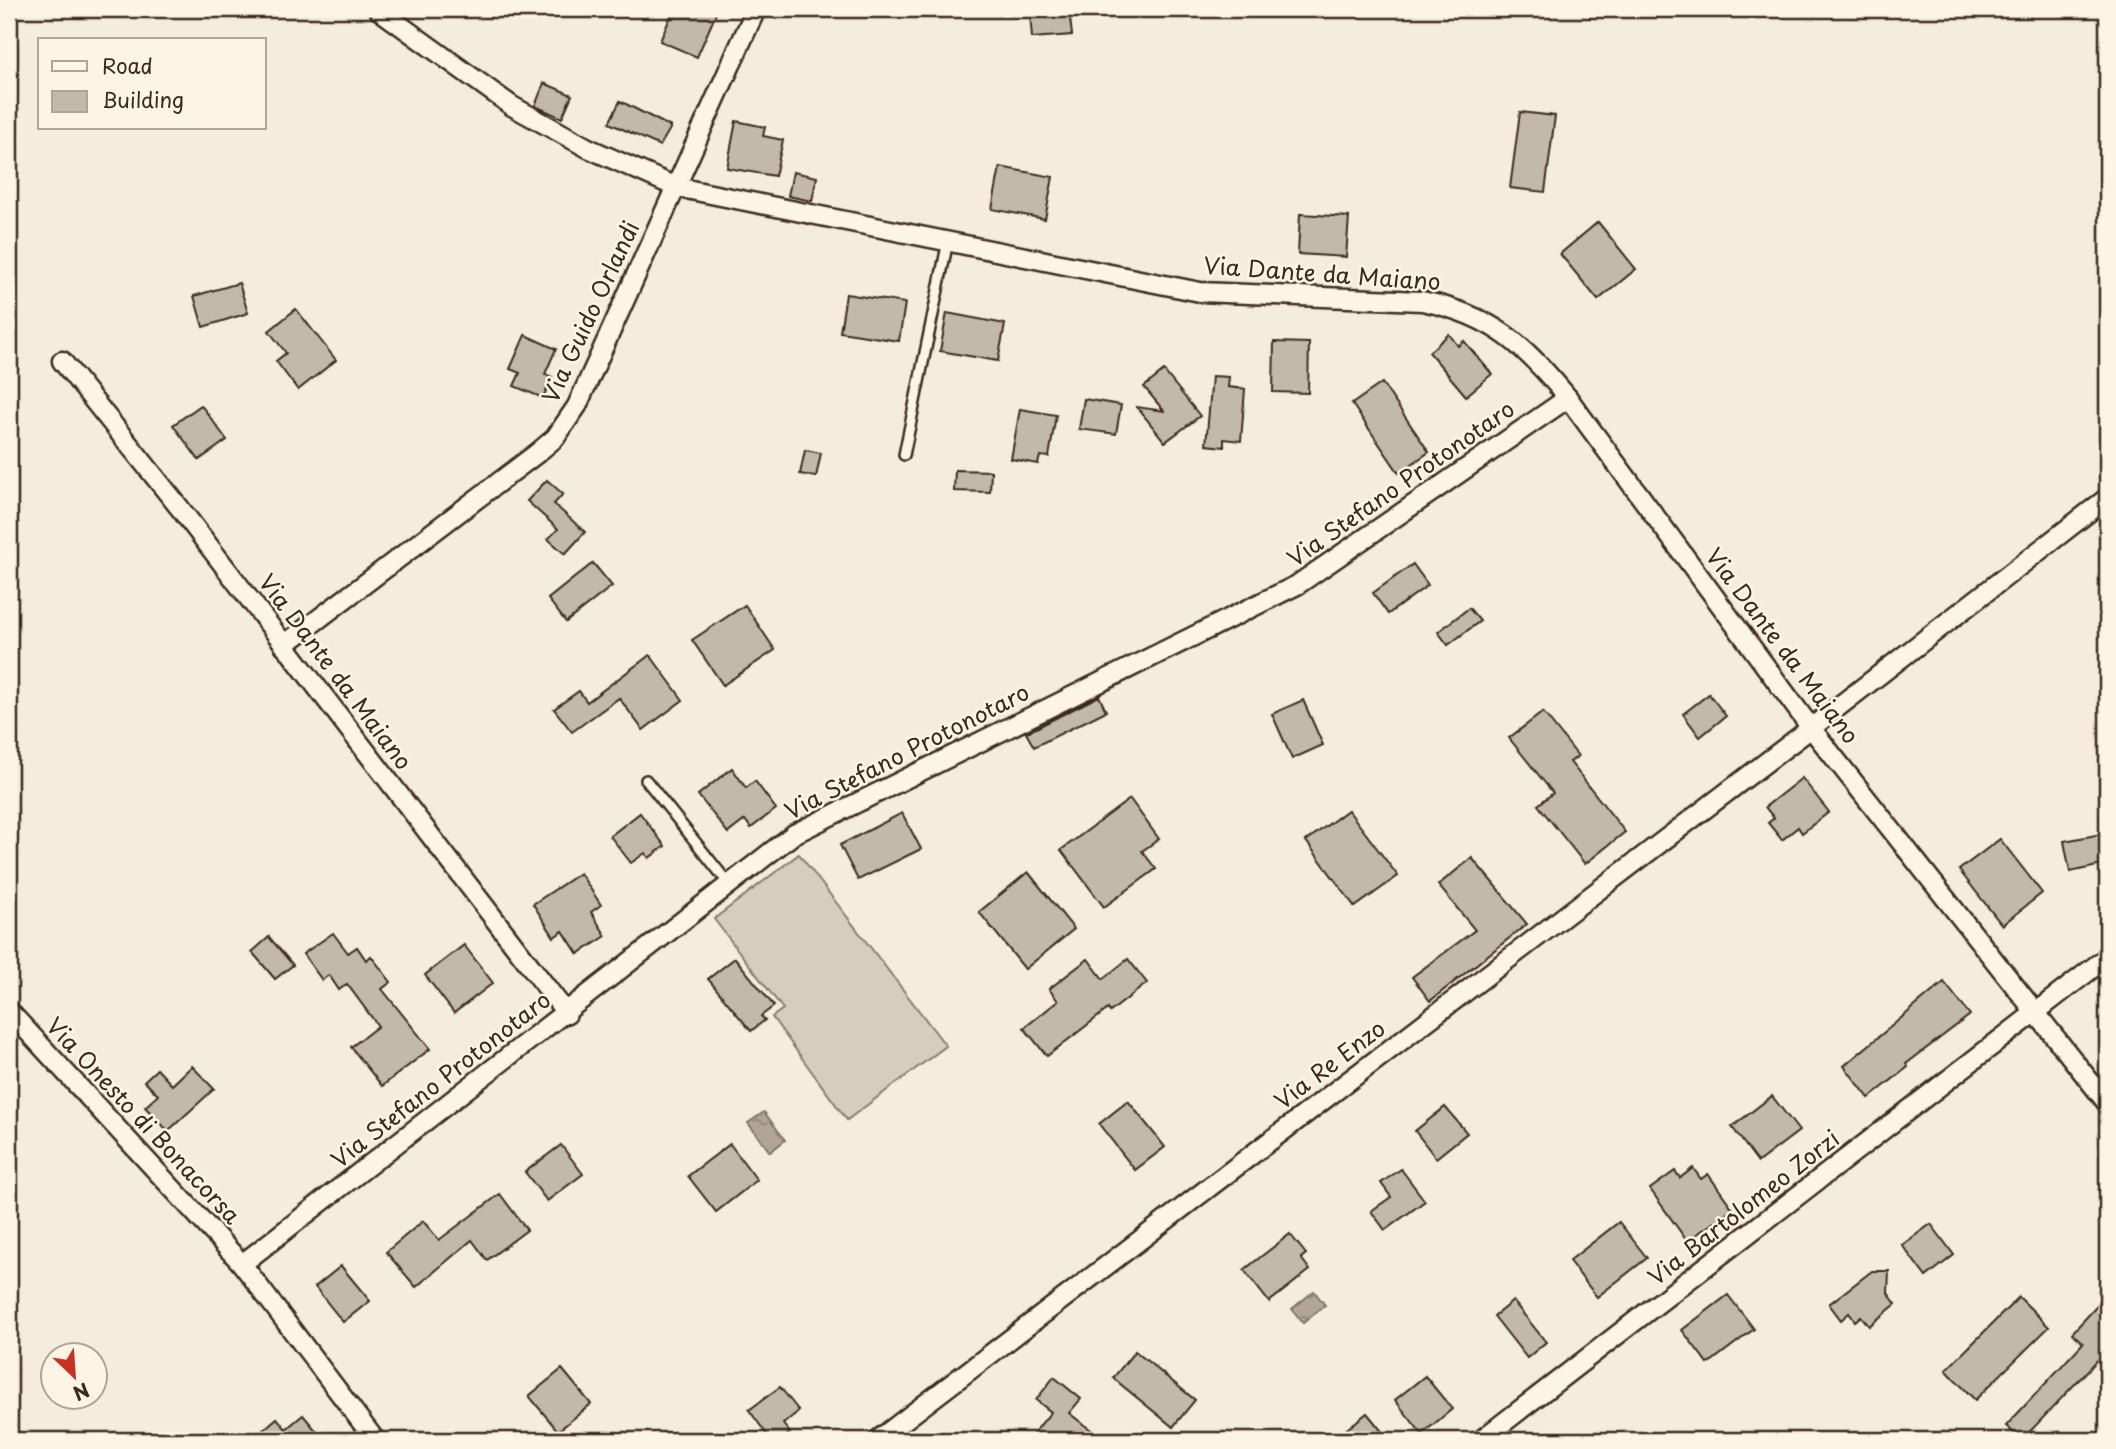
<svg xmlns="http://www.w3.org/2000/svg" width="2116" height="1449" viewBox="0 0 2116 1449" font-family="'Playpen Sans',sans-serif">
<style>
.garden{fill:#d6cdbd;stroke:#887c6e;stroke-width:2}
.water{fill:url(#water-ripples);stroke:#817466;stroke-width:2}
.building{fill:#c3b9aa;stroke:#3b2a1e;stroke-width:2}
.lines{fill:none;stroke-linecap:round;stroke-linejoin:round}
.service-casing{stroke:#3b2a1e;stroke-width:14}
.minor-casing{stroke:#3b2a1e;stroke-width:23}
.service{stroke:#fcf5e5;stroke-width:9}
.minor{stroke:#fcf5e5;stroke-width:18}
.labels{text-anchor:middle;stroke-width:5;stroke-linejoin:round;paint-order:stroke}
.street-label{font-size:23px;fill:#3b2a1e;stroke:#fcf5e5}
</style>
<defs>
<pattern id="water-ripples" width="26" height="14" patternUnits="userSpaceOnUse" patternTransform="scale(1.75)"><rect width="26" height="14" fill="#b0a596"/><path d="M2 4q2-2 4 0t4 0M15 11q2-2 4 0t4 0" fill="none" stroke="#90877a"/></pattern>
</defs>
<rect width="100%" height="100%" fill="#f4eddd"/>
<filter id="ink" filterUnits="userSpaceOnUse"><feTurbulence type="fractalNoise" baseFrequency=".0143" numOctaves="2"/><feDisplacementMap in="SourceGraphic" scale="14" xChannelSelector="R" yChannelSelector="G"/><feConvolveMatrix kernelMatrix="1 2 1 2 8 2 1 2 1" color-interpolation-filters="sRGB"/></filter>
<g filter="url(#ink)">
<!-- garden -->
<polygon class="garden" points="799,854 946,1046 847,1120 772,1017 783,1009 714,919"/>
<!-- water -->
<g class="water">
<polygon points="764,1112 785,1140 770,1152 748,1123"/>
<polygon points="1314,1291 1325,1305 1303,1323 1292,1309"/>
</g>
<!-- building -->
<g class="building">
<polygon points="674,9 718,9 697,57 660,41"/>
<polygon points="1069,10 1072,35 1032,38 1030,14"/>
<polygon points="544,83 572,95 562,118 535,106"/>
<polygon points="620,101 671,127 660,146 609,123"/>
<polygon points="1520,112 1555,116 1545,192 1510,188"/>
<polygon points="736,121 765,127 763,136 783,140 775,176 727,168"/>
<polygon points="1000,167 1053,177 1045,219 992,209"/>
<polygon points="793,172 817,177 812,201 788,196"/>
<polygon points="1300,214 1349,217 1346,257 1298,254"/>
<polygon points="1598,222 1636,269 1598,300 1560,254"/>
<polygon points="239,283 248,313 203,327 194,296"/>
<polygon points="846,294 905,303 899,341 840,332"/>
<polygon points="296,309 336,360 298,390 276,361 286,353 269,331"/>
<polygon points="947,313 1005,324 998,361 940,351"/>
<polygon points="1449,334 1458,346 1464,341 1492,374 1466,396 1429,352"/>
<polygon points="525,335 556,349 545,374 552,377 543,398 514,386 520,373 510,369"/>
<polygon points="1274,342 1309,343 1308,393 1273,392"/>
<polygon points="1164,371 1200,416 1165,442 1137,407 1164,411 1144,387"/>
<polygon points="1212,376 1229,377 1228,387 1245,389 1241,441 1224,439 1224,447 1206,445"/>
<polygon points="1382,383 1429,452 1399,473 1352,404"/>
<polygon points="1084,399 1121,405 1116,434 1079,429"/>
<polygon points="201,405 227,440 199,460 173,425"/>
<polygon points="1020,409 1056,415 1049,457 1040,456 1038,464 1011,459"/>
<polygon points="805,450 821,453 816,477 800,474"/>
<polygon points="955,470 991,471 990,492 954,491"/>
<polygon points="547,480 563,494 554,504 585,532 565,554 548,539 558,529 527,501"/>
<polygon points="593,563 612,586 566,622 548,599"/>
<polygon points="1413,564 1428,585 1388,614 1373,593"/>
<polygon points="745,605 775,650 723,685 692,640"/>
<polygon points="1469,608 1480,621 1448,645 1438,632"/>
<polygon points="650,655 683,700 643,730 619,698 572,732 554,709 579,691 587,702"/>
<polygon points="1709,694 1726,716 1700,737 1683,714"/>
<polygon points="1099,696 1106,711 1034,747 1026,733"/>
<polygon points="1303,700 1323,745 1292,759 1272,714"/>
<polygon points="1543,712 1578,756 1570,762 1625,832 1585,864 1538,805 1553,793 1509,738"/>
<polygon points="732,768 746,788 755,781 776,809 751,828 745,820 728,833 698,795"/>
<polygon points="1802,778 1829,812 1802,833 1798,827 1782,840 1768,823 1774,818 1765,807"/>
<polygon points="1130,799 1159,839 1142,851 1156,869 1104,907 1061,850"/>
<polygon points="1348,810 1398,876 1355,907 1306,841"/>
<polygon points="640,813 665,846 649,858 645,853 631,863 610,836"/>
<polygon points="902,813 921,849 858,880 840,845"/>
<polygon points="2107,833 2107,864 2070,872 2064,841"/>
<polygon points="2000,839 2042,893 2002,925 1959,870"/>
<polygon points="1472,858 1527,924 1430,1001 1412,977 1475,930 1438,885"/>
<polygon points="1028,872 1074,929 1025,969 979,912"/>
<polygon points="580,873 601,905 591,912 606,936 578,954 563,931 554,937 533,904"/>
<polygon points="333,933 348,953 357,947 366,960 371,956 391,982 382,989 430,1049 382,1086 351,1047 378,1026 347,984 339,990 329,975 322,980 303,954"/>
<polygon points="269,937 293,965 275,979 252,952"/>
<polygon points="464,945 493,983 454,1013 425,975"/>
<polygon points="735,958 774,1006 761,1016 765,1020 751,1031 708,979"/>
<polygon points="1088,959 1103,979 1128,959 1147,983 1110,1012 1108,1009 1047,1056 1024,1028 1058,1001 1049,989"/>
<polygon points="1944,982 1970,1015 1906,1064 1908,1067 1869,1098 1844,1066"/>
<polygon points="192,1066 214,1089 168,1131 145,1107 158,1095 144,1081 157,1069 172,1085"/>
<polygon points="1772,1096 1799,1131 1758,1162 1732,1127"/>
<polygon points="1128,1101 1165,1147 1135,1170 1099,1124"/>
<polygon points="1445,1107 1467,1133 1436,1158 1415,1131"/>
<polygon points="730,1144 757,1180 716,1212 688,1176"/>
<polygon points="561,1145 583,1174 547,1201 525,1172"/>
<polygon points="1693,1168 1701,1179 1708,1174 1733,1209 1687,1241 1650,1189 1675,1171 1680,1178"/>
<polygon points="1401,1169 1425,1201 1385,1230 1371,1211 1391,1197 1381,1183"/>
<polygon points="500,1194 527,1230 487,1260 472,1240 416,1287 386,1252 423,1221 439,1240"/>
<polygon points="1619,1222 1647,1258 1597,1297 1569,1261"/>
<polygon points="1931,1224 1954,1255 1926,1277 1902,1245"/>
<polygon points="1290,1234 1306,1254 1301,1258 1310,1270 1269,1302 1244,1270"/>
<polygon points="341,1266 370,1301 343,1322 315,1287"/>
<polygon points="1872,1271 1889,1271 1888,1293 1896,1304 1869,1326 1861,1316 1855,1321 1849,1313 1841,1320 1829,1304"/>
<polygon points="1728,1295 1754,1329 1708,1364 1682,1330"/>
<polygon points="2107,1295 2107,1350 2022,1440 2006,1426 2083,1343 2072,1333"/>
<polygon points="2019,1297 2049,1327 1975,1400 1946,1370"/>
<polygon points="1513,1301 1546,1342 1527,1358 1494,1316"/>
<polygon points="1135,1351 1195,1400 1173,1427 1113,1378"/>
<polygon points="562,1369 591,1404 558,1431 529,1396"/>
<polygon points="1425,1376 1452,1409 1422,1434 1395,1400"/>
<polygon points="1054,1377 1081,1399 1069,1413 1104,1440 1028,1440 1051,1412 1036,1400"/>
<polygon points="780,1387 799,1411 783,1424 790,1433 780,1440 771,1440 749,1410"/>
<polygon points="1367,1413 1389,1440 1333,1440"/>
<polygon points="303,1415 324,1440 269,1440 262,1431 277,1418 286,1429"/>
</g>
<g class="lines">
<defs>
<g id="service">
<polyline points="904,455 948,241"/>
<polyline points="646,780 729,884"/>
</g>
<g id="minor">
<path d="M379 10 512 106 588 148 676 187 1200 292 1422 301C1492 315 1525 345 1568 398L1811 728 2107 1103"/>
<polyline points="62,361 179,507 567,1014"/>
<polyline points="284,645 536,454 555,438 577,406 756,9"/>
<polyline points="9,1011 242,1264 375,1440"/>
<polyline points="242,1264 794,834 1297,585 1568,398"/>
<polyline points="878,1440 1811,728 2107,498"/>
<polyline points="1481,1440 2107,957"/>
</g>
</defs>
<!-- service casing -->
<use href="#service" class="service-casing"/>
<!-- minor casing -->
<use href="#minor" class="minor-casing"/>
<!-- service -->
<use href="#service" class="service"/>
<!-- minor -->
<use href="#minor" class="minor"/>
</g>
</g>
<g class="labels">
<!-- street labels -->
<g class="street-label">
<text transform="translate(1322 274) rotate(4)" y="8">Via Dante da Maiano</text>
<text transform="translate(591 312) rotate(-65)" y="8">Via Guido Orlandi</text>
<text transform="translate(1401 484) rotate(-35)" y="8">Via Stefano Protonotaro</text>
<text transform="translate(1782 646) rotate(53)" y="8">Via Dante da Maiano</text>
<text transform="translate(335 672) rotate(53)" y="8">Via Dante da Maiano</text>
<text transform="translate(907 752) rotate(-27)" y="8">Via Stefano Protonotaro</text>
<text transform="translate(1330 1065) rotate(-37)" y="8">Via Re Enzo</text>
<text transform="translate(441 1080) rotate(-38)" y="8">Via Stefano Protonotaro</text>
<text transform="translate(143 1121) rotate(47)" y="8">Via Onesto di Bonacorsa</text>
<text transform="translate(1744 1208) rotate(-38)" y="8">Via Bartolomeo Zorzi</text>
</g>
</g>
<!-- margin -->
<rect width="2116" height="1449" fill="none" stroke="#fcf5e5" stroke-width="35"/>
<rect x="18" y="18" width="2081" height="1414" fill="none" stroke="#3b2a1e" stroke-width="2.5" filter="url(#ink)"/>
<!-- legend -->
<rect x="38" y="38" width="228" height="91" fill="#fcf5e5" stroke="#afa495" stroke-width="2"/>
<rect x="52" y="61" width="35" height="10" fill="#fcf5e5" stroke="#afa495" stroke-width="2"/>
<text x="102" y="74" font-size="21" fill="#3b2a1e">Road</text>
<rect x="52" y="91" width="35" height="21" fill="#c3b9aa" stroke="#afa495" stroke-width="2"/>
<text x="102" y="108" font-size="21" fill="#3b2a1e">Building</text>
<!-- north arrow -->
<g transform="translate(74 1376) rotate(155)"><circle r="33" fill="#fcf5e5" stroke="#afa495" stroke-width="2"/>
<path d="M0-5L12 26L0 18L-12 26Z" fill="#c8321e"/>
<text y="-10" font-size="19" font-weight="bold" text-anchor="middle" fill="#3b2a1e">N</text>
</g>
</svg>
